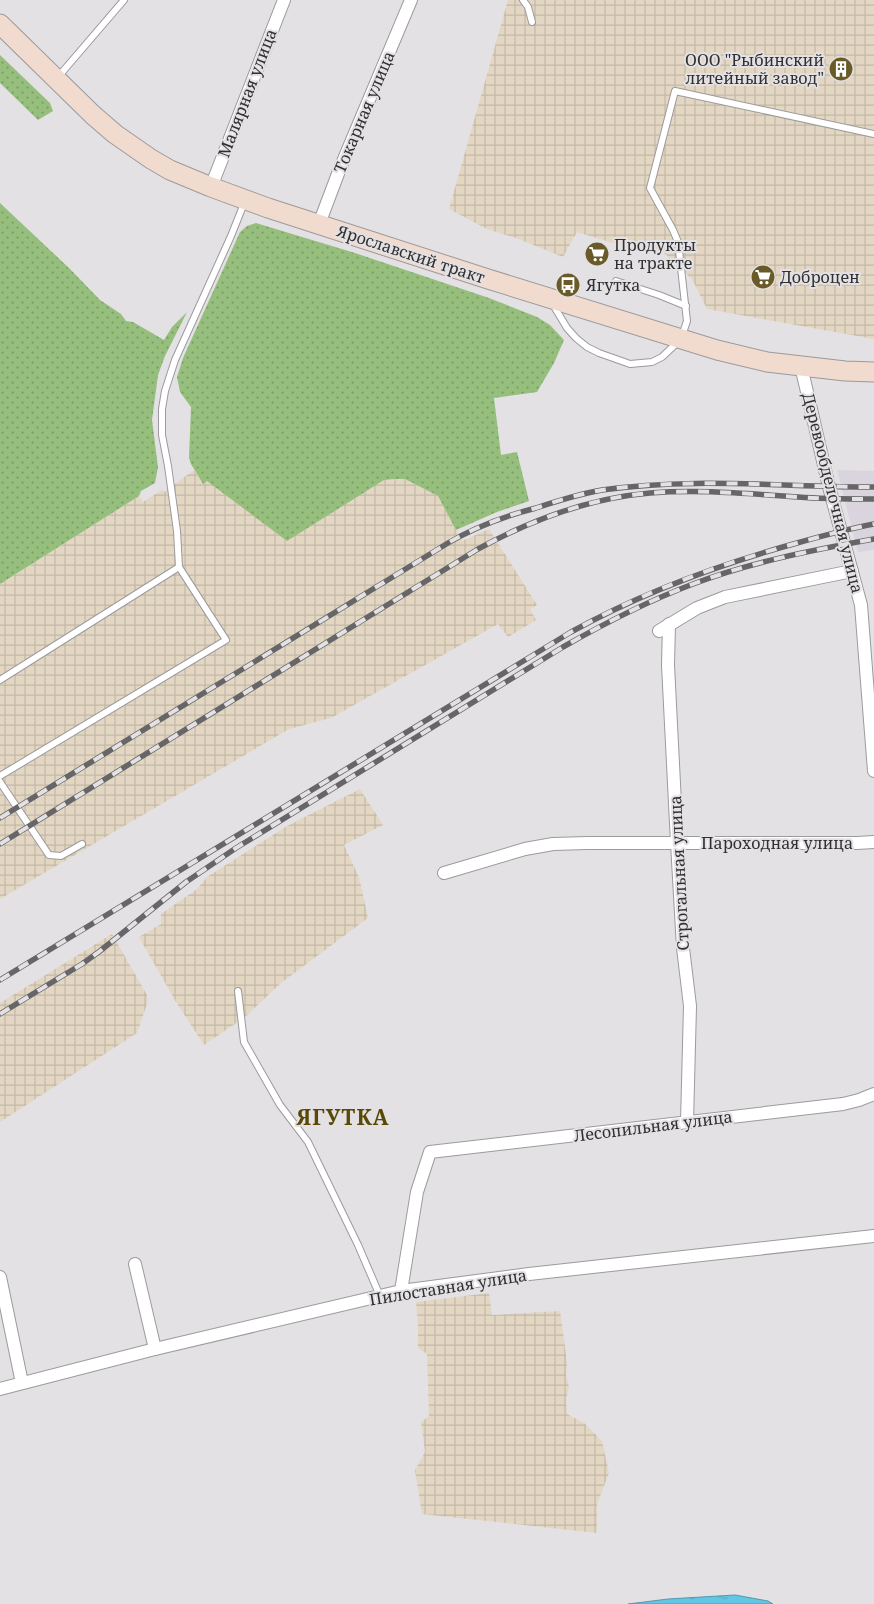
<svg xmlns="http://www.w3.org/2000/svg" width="874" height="1604" viewBox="0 0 874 1604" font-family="'Noto Serif',serif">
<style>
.built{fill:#d9d4de}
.industrial{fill:url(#industrial-grid)}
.grass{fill:url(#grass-dots)}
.water{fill:url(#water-ripples);stroke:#5499af}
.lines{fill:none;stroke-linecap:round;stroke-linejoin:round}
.lane-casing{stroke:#9b9a9d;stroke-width:8}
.street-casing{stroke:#9b9a9d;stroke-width:14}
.secondary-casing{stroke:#9b9a9d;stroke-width:21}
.lane{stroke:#fff;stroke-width:6}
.street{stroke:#fff;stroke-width:12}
.secondary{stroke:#f1dace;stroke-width:19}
.rail-casing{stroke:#666567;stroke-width:5.5}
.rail{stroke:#e3e1e4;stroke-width:4;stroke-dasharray:11;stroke-linecap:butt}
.labels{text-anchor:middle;stroke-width:4;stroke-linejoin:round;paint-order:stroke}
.poi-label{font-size:16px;fill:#303031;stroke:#e3e1e4;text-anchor:start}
.street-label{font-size:16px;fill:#303031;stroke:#e3e1e4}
.district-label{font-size:21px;font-weight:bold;letter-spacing:1px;fill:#5a4807;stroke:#e3e1e4}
</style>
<defs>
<pattern id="industrial-grid" width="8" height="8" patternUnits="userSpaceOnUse" patternTransform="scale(1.25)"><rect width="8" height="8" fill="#e3d7c3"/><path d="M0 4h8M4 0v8" fill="none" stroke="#c3b9a8"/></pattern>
<pattern id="grass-dots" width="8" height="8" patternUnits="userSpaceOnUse" patternTransform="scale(1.25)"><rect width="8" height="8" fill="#96bf7d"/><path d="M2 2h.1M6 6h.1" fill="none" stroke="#7b9c67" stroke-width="1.8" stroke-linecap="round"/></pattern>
<pattern id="water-ripples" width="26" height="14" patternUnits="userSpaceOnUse" patternTransform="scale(1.25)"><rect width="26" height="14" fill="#63c6e5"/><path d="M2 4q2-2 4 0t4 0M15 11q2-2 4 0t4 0" fill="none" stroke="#56aac5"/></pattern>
</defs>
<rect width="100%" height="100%" fill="#e3e1e4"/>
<!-- built -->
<polygon class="built" points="837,470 874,471 874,550 858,552"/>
<!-- industrial -->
<g class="industrial">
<polygon points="508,0 874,0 874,339 707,309 692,279 662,251 645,245 613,243 577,232 563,257 516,238 487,229 449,209"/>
<polygon points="194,470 203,484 207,481 405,479 438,496 462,541 489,529 537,605 530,609 536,620 508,637 498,624 331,718 289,729 0,899 0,584 139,496 143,502 162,490 164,492"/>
<polygon points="360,789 383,825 344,845 359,877 368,918 281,983 245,1017 204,1045 176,1002 139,937 161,924 161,914 197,889 207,877 287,826"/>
<polygon points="112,934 147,995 148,1001 137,1033 0,1122 0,1003"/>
<polygon points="489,1293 492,1315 560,1311 567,1362 566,1376 569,1387 566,1400 567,1414 584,1423 602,1441 609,1473 597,1504 597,1533 422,1514 415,1470 425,1452 421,1422 429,1416 427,1354 418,1348 418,1324 416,1302"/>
</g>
<!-- grass -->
<g class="grass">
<polygon points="0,55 50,103 53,111 38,120 0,83"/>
<polygon points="0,203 70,269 100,300 121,314 126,321 133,322 164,340 172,327 187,312 165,356 158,375 152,420 158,467 155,483 141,491 139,496 0,584"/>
<polygon points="256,223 355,253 489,298 537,317 550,325 564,340 554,363 537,392 494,398 501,455 517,452 529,501 497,512 456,530 438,496 405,479 394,479 384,480 287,541 207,481 203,484 191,464 189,458 191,407 180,392 177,377 183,358 240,232 247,226"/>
</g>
<!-- water -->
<polygon class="water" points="735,1595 768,1601 773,1604 628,1604 668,1599"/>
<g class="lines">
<defs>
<g id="lane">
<polyline points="523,0 528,7 532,22"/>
<polyline points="58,77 124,0"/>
<polyline points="616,281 659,295 686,306"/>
<polyline points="552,303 567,328 576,338 587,347 599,353 630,364 652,362 662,357 681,339 687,321 678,242 673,230 650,188 675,91 874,134"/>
<polyline points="0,680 179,567"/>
<polyline points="0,776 226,640 179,567 177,531 168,466 162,435 162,409 165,391 175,360 231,236 245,201"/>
<polyline points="0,782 49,855 61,856 82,844"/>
<polyline points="238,991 244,1042 280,1105 308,1142 358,1245 380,1296"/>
</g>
<g id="street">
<polyline points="211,187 284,0"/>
<polyline points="319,224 339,171 411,0"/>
<polyline points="801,366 829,487 861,605 874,771"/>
<polyline points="669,624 668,665 677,843 683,948 690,1006 687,1122"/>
<polyline points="659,631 697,608 725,597 852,571"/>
<polyline points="444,873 525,849 553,844 587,843 857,843 874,842"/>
<polyline points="135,1264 155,1349"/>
<polyline points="0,1277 22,1383"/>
<polyline points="401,1291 417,1192 430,1152 843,1104 859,1100 874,1094"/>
<polyline points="0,1389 155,1349 401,1291 529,1274 874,1236"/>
</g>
<polyline id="secondary" points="0,24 93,115 115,134 151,159 170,170 211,187 268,208 488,279 717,350 767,362 845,371 874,372"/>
</defs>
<!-- lane casing -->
<use href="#lane" class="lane-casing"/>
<!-- street casing -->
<use href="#street" class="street-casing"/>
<!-- secondary casing -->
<use href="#secondary" class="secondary-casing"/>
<!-- lane -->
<use href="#lane" class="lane"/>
<!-- street -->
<use href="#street" class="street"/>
<!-- secondary -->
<use href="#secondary" class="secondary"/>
<defs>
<g id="rail">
<path d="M0 818 448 543C475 527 505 516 536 508 557 501 579 494 602 490 692 477 783 487 874 487"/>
<path d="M0 844 478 549C531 520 590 498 650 493 700 489 749 494 798 497 823 499 849 499 874 499"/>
<path d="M0 980 571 632C643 592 717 565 797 543 822 536 848 529 874 524"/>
<path d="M0 1014 82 964 100 951 186 882 236 848 563 647C605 623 648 601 693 584 751 562 813 550 874 539"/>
</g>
</defs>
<!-- rail casing -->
<use href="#rail" class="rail-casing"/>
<!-- rail -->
<use href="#rail" class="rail"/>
</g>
<!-- icons -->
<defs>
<symbol id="building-disc" viewBox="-11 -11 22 22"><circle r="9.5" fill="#695a27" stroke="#e3e1e4"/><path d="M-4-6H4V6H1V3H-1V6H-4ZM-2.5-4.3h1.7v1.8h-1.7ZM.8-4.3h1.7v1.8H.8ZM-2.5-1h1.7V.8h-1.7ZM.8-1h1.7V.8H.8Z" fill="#fff"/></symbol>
<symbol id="supermarket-disc" viewBox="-11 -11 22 22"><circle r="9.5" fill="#695a27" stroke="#e3e1e4"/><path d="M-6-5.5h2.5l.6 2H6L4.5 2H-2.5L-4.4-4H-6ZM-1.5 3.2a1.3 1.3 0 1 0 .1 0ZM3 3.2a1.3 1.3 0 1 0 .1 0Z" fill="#fff"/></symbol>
<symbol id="bus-disc" viewBox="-11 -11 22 22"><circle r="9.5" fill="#695a27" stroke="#e3e1e4"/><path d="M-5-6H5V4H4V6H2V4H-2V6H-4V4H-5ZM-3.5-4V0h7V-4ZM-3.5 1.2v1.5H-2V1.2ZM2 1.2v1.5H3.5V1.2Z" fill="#fff"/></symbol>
</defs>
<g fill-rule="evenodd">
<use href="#building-disc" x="827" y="55" width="28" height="28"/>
<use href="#supermarket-disc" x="583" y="240" width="28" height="28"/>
<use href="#supermarket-disc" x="749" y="263" width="28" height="28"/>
<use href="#bus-disc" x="554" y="271" width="28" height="28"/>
</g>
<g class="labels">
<!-- poi labels -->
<g class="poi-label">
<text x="824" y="66" text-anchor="end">ООО "Рыбинский<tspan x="824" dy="18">литейный завод"</tspan></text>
<text x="614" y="251">Продукты<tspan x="614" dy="18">на тракте</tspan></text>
<text x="780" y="283">Доброцен</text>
<text x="586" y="291">Ягутка</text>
</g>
<!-- street labels -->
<g class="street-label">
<text transform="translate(247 93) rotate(-69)" y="6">Малярная улица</text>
<text transform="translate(364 112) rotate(-67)" y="6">Токарная улица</text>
<text transform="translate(411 254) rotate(18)" y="6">Ярославский тракт</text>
<text transform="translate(833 493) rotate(76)" y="6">Деревообделочная улица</text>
<text x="777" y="849">Пароходная улица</text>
<text transform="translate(679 873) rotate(-93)" y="6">Строгальная улица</text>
<text transform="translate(653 1126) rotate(-7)" y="6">Лесопильная улица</text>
<text transform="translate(448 1287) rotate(-9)" y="6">Пилоставная улица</text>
</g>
<!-- district labels -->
<g class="district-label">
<text x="343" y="1125">ЯГУТКА</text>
</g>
</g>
</svg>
